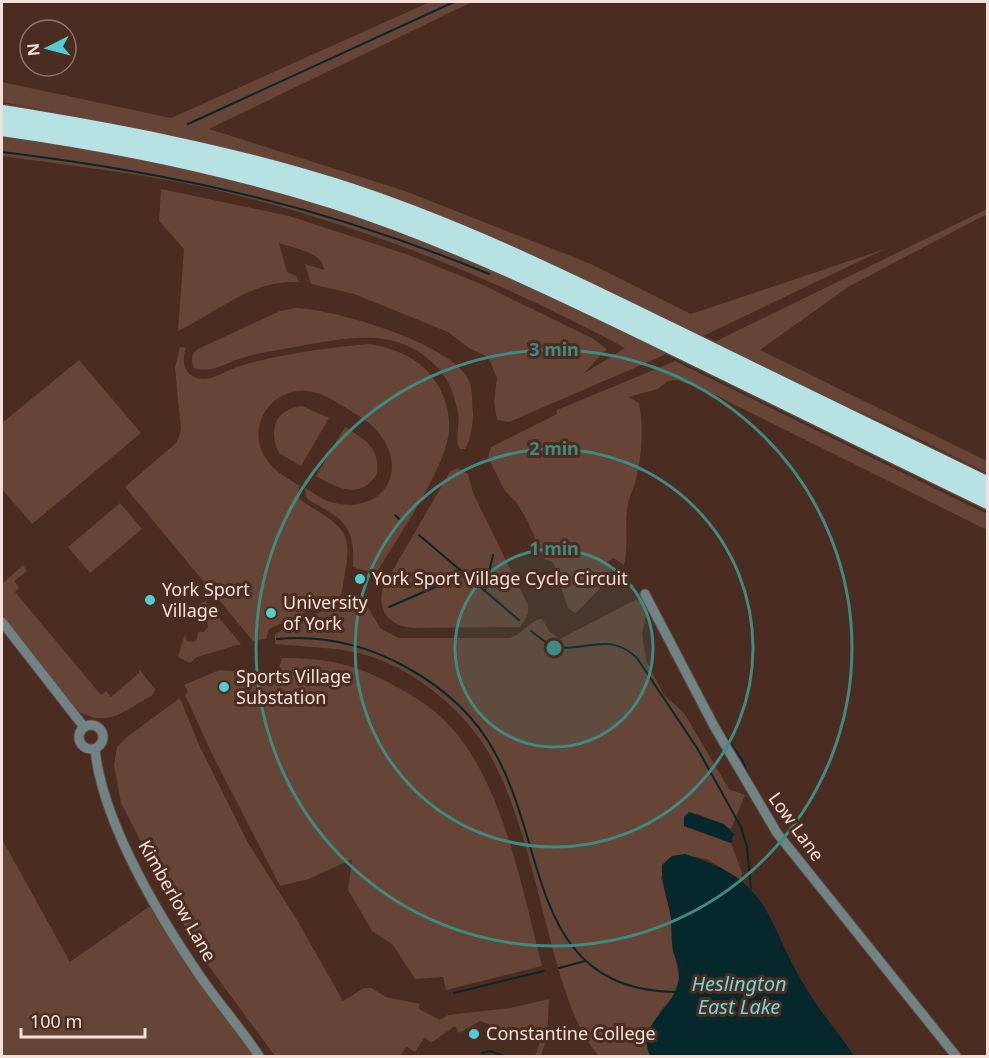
<svg xmlns="http://www.w3.org/2000/svg" width="989" height="1058" viewBox="0 0 989 1058" font-family="'Noto Sans',sans-serif">
<style>
.green{fill:#664436}
.water{fill:#04282b}
.lines{fill:none;stroke-linecap:round;stroke-linejoin:round}
.stream{stroke:#04282b;stroke-width:2}
.minor-casing{stroke:#65493e;stroke-width:11}
.trunk-casing{stroke:#65493e;stroke-width:19}
.minor{stroke:#708485;stroke-width:9}
.trunk{stroke:#b6e2e4;stroke-width:16}
.ring{fill:none;stroke:#3d8b83;stroke-width:3}
.poi-dot{fill:#51ccd4;stroke:#4a2c20;stroke-width:2}
.labels{text-anchor:middle;stroke-width:6;stroke-linejoin:round;paint-order:stroke}
.poi-label{font-size:18px;fill:#f5e0d9;stroke:#4a2c20;text-anchor:start}
.street-label{font-size:18px;fill:#f5e0d9;stroke:#4a2c20}
.water-label{font-size:20px;font-style:italic;fill:#6ed6dc;stroke:#4a2c20}
.centre{fill:#3d8b83;stroke:#4a2c20;stroke-width:3}
.ring-label{font-size:18px;text-anchor:middle;font-weight:bold;fill:#3d8b83;stroke:#4a2c20;stroke-width:6;stroke-linejoin:round;paint-order:stroke}
</style>
<rect width="100%" height="100%" fill="#4a2c20"/>
<!-- green -->
<g class="green">
<polygon points="430,2 472,2 209,129 405,191 591,264 691,314 885,249 699,338 239,153 160,132 2,102 2,82 171,118"/>
<path d="M2 138C238 159 459 248 669 353L509 422 497 420 494 402 497 378 488 357 469 348 448 332 354 294 311 284 305 264 324 270C322 251 295 249 279 243L287 272 296 276 299 282C249 280 220 311 178 331L184 249 159 221 161 189 289 216 406 254 481 284 592 338 607 349 583 374 625 348C496 278 359 224 216 190 146 174 73 166 2 156Z"/>
<polygon points="987,209 987,214 848,287 760,350 987,461 987,473 911,435 710,344"/>
<path d="M295 308C332 308 456 345 469 381 473 391 472 403 473 413 473 423 471 440 465 449H460C454 441 460 424 458 414 456 398 449 380 438 368 399 326 350 337 300 346 281 350 260 352 242 358 226 363 210 374 194 368 191 360 191 354 198 349L280 311Z"/>
<path d="M370 344C397 349 420 358 436 382 445 395 450 413 449 430 447 468 396 539 376 574L353 567C356 524 341 518 307 499L305 488C314 493 324 501 334 503 396 516 414 450 359 416 344 407 324 392 306 391 271 388 246 427 265 457 273 471 287 478 300 486L298 492 300 500C355 533 352 533 341 596L269 629 266 639 253 641 125 487 177 442 181 430 175 368 180 347 186 348C181 361 184 378 202 379 215 379 225 371 237 367 274 355 330 347 370 344Z"/>
<polygon points="79,360 141,433 32,524 2,489 2,423"/>
<path d="M675 361 987 514V530L707 391 677 380 668 381 658 389 628 397 639 403C644 428 642 458 635 482 633 490 629 497 628 504 624 525 629 545 624 565L614 558 607 562 613 575 576 613 568 608 553 562 544 559 528 522 516 502 505 491 488 457 491 447 557 414V410Z"/>
<path d="M302 406 329 418 301 466 279 453C268 430 275 409 302 406Z"/>
<path d="M345 427C366 440 380 448 377 474 360 500 339 489 316 476Z"/>
<path d="M457 468 468 474 474 495 528 605V614L520 627 413 628C388 625 377 611 383 587L450 472Z"/>
<polygon points="120,503 142,529 90,573 68,547"/>
<polygon points="23,565 27,571 14,581 19,588 15,592 101,695 106,691 111,697 139,673 139,669 155,689 153,695 118,715 107,718 94,718 78,712 2,614 2,584"/>
<path d="M637 599 648 608 642 634 646 660 664 695 684 713 729 789 745 795 731 829 696 813 684 826 731 843 742 873 741 880 707 859 696 857 661 877 671 917 672 939 679 979 673 997 660 1011 650 1055 653 1056H599C573 1028 559 972 549 935 534 877 516 795 484 745 459 706 411 668 366 655 337 647 305 647 275 644V635L284 628 342 602 345 609 359 610 368 607 380 628 398 638H509C523 635 529 620 542 619L550 632 560 639Z"/>
<polygon points="205,601 241,644 197,657 190,663 178,657 185,634 187,641 193,642 197,639 198,632 204,632 208,627 206,619 199,617 204,613 199,605"/>
<path d="M282 658C327 658 356 664 395 686 414 696 432 707 447 723 502 778 523 892 542 966L446 990 443 977 415 979 393 945 372 931 348 890 352 859 309 879 280 886 214 758 185 695 188 692 184 685 219 670 234 671 253 685C270 684 278 674 282 658Z"/>
<polygon points="180,698 199,745 248,843 297,920 343,1001 364,988 371,988 386,997 420,1004 419,1009 440,1020 448,1015 510,1008 549,999 547,1036 541,1056 535,1056 540,1042 480,1021 459,1033 455,1026 431,1043 425,1037 415,1052 407,1047 399,1056 275,1056 208,965 186,929 121,803 114,765 117,747 127,737"/>
<polygon points="2,839 70,962 153,904 253,1056 2,1056"/>
</g>
<!-- water -->
<g class="water">
<polygon points="689,812 724,824 734,834 731,843 684,826 684,817"/>
<path d="M685 854C775 882 764 920 806 988 820 1012 839 1033 854 1056L650 1055C634 1024 678 1007 679 978 680 968 676 960 673 951 671 940 672 929 671 919 669 900 661 885 662 865L672 856Z"/>
</g>
<g class="lines">
<!-- stream -->
<g class="stream">
<polyline points="188,124 454,2"/>
<path d="M2 152C175 173 327 207 489 274"/>
<polyline points="395,515 399,519"/>
<polyline points="419,535 519,620"/>
<polyline points="485,590 493,555"/>
<polyline points="389,607 463,575"/>
<path d="M531 631C539 637 547 645 556 647 586 652 609 631 637 658L697 748 741 827 747 847 751 889"/>
<path d="M277 639C321 635 365 645 404 666 441 686 475 715 495 753 549 849 529 990 676 992"/>
<polyline points="685,660 690,671"/>
<polyline points="721,729 742,760 751,781"/>
<polyline points="789,841 838,902"/>
<polyline points="559,968 585,961"/>
<polyline points="454,993 544,971"/>
<polyline points="482,1053 490,1051 504,1056"/>
</g>
<defs>
<g id="minor">
<polyline points="645,594 714,726 777,833 956,1056"/>
<polyline points="2,622 84,727"/>
<circle cx="91" cy="737" r="12"/>
<path d="M95 749C102 822 160 918 202 979 220 1005 242 1030 259 1056"/>
</g>
<g id="trunk">
<path d="M2 113C114 131 225 152 334 186 451 223 562 277 672 331 777 382 882 434 988 485"/>
<path d="M2 128C115 144 225 166 334 201 461 242 581 302 700 360 796 408 892 454 988 501"/>
</g>
</defs>
<!-- minor casing -->
<use href="#minor" class="minor-casing"/>
<!-- trunk casing -->
<use href="#trunk" class="trunk-casing"/>
<!-- minor -->
<use href="#minor" class="minor"/>
<!-- trunk -->
<use href="#trunk" class="trunk"/>
</g>
<!-- distance rings -->
<circle cx="554" cy="648" r="99" fill="#3d8b83" fill-opacity=".12"/>
<g class="ring">
<circle cx="554" cy="648" r="99"/>
<circle cx="554" cy="648" r="199"/>
<circle cx="554" cy="648" r="298"/>
</g>
<!-- markers -->
<g class="poi-dot">
<circle cx="360" cy="579" r="6"/>
<circle cx="150" cy="600" r="6"/>
<circle cx="271" cy="613" r="6"/>
<circle cx="224" cy="687" r="6"/>
<circle cx="474" cy="1034" r="6"/>
</g>
<g class="labels">
<!-- poi labels -->
<g class="poi-label">
<text x="372" y="585">York Sport Village Cycle Circuit</text>
<text x="162" y="596">York Sport<tspan x="162" dy="21">Village</tspan></text>
<text x="283" y="609">University<tspan x="283" dy="21">of York</tspan></text>
<text x="236" y="683">Sports Village<tspan x="236" dy="21">Substation</tspan></text>
<text x="486" y="1040">Constantine College</text>
</g>
<!-- street labels -->
<g class="street-label">
<text transform="translate(796 827) rotate(54)" y="6">Low Lane</text>
<text transform="translate(177 901) rotate(60)" y="6">Kimberlow Lane</text>
</g>
<!-- water labels -->
<g class="water-label">
<text x="739" y="991">Heslington<tspan x="739" dy="23">East Lake</tspan></text>
</g>
</g>
<circle cx="554" cy="648" r="9" class="centre"/>
<g class="ring-label">
<text x="554" y="356">3 min</text>
<text x="554" y="455">2 min</text>
<text x="554" y="555">1 min</text>
</g>
<!-- border -->
<rect width="989" height="1058" fill="none" stroke="#f5e0d9" stroke-width="6"/>
<!-- north arrow -->
<g transform="translate(48 48) rotate(264)"><circle r="28" fill="#4a2c20" stroke="#8e746a" stroke-width="1.5"/>
<path d="M0-4.5L10 22L0 15L-10 22Z" fill="#51ccd4"/>
<text y="-9" font-size="16" font-weight="bold" text-anchor="middle" fill="#f5e0d9">N</text>
</g>
<!-- scale -->
<path d="M21 1028v9h124v-9" fill="none" stroke="#f5e0d9" stroke-width="3"/>
<text x="30" y="1028" font-size="18" fill="#f5e0d9" stroke="#4a2c20" stroke-width="4.5" paint-order="stroke">100 m</text>
</svg>
